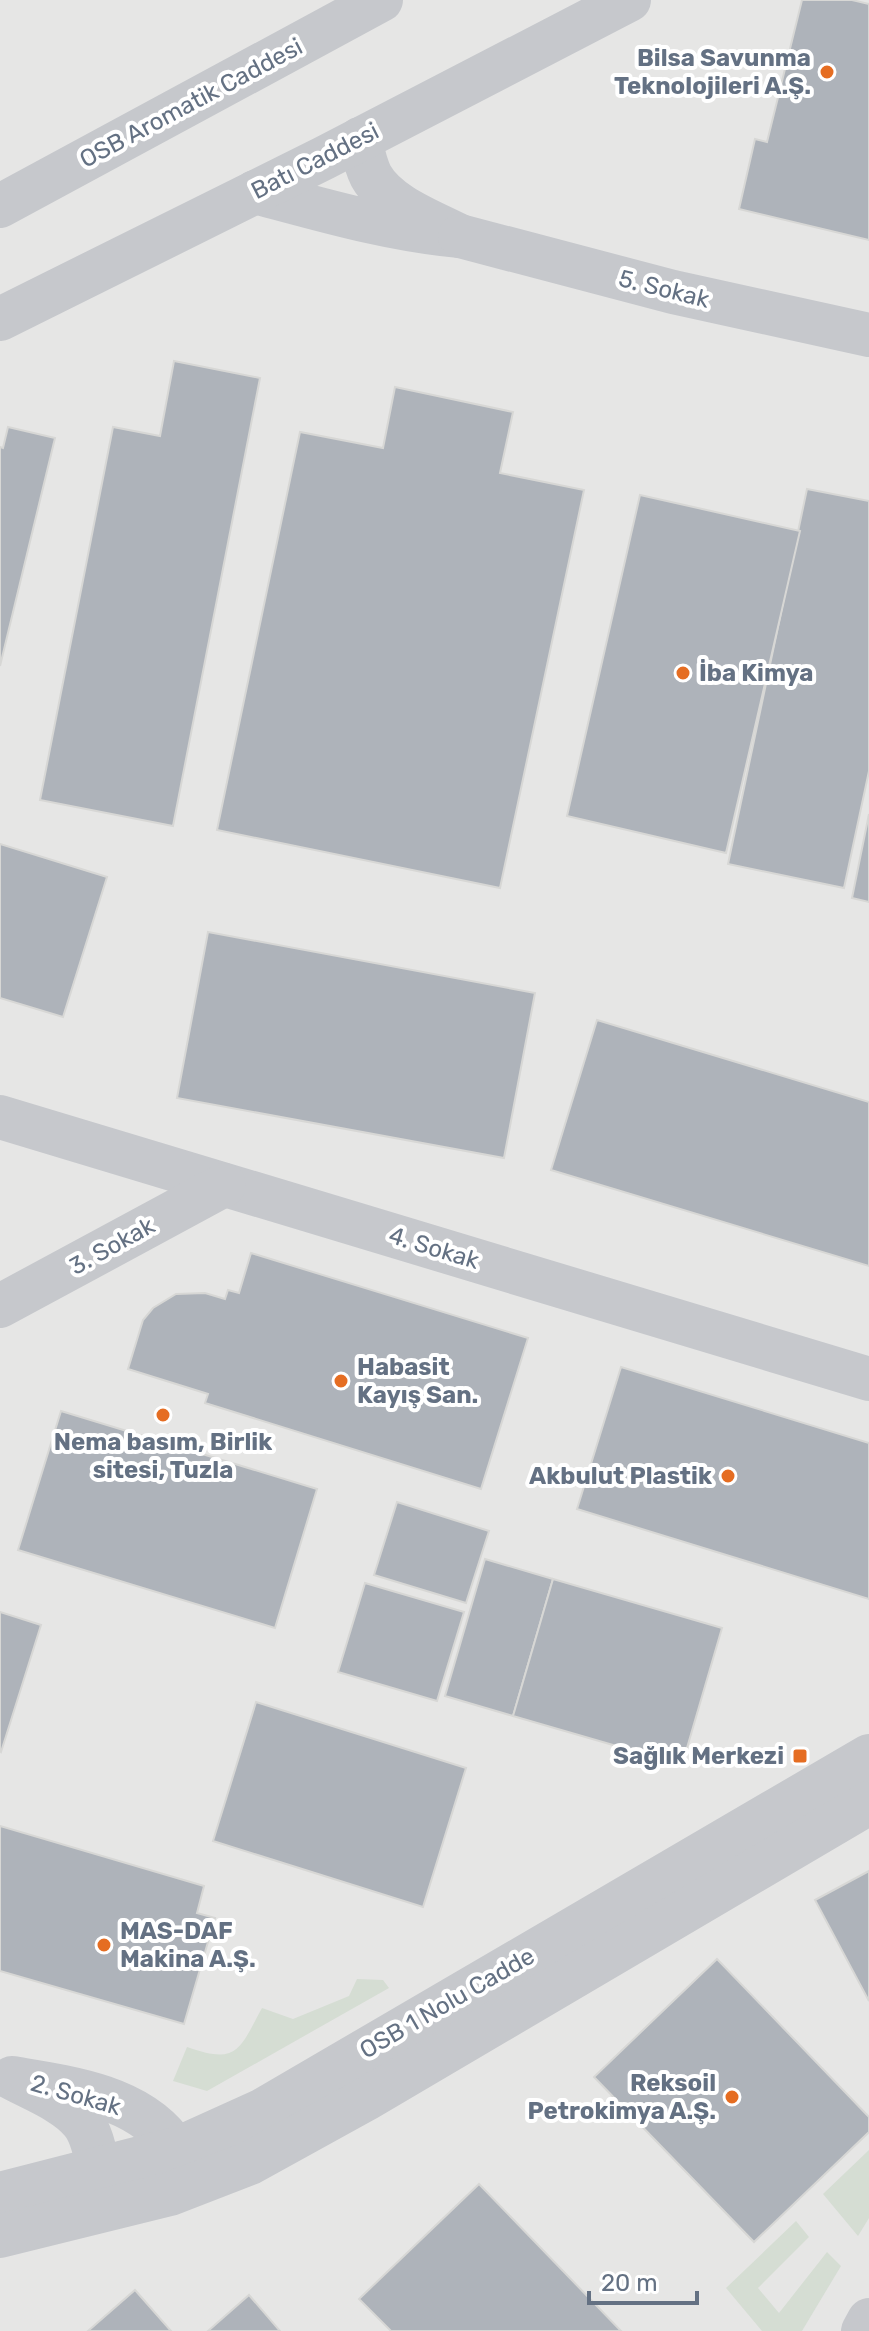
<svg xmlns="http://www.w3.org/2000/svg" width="869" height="2331" viewBox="0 0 869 2331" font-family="Rubik,sans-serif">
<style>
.built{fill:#e6e6e5}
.green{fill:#d5ddd3}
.building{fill:#aeb3ba;stroke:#d7d7d5;stroke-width:2}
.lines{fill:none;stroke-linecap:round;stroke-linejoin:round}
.minor{stroke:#c6c8cc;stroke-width:44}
.poi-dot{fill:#e56d22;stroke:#fff;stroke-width:3}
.labels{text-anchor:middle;stroke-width:8;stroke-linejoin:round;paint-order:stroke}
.poi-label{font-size:24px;font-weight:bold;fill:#647183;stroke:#fff;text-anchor:end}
.street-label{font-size:24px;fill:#647183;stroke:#fff}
</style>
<rect width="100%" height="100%" fill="#f5f6f2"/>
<!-- built -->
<rect class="built" x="0" y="0" width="869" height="2331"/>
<!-- green -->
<g class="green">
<path d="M357 1979 383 1980 389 1988 207 2091 173 2081 187 2047C238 2065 239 2050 262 2008L293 2019 349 1996Z"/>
<polygon points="869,2150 869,2218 858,2236 823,2194"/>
<polygon points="796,2221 809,2237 758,2288 779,2313 827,2252 841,2266 802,2331 762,2331 726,2288"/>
</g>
<!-- building -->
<g class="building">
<polygon points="802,0 852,0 869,4 869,240 739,209 755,139 767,142"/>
<polygon points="174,361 260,378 173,826 40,800 113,427 160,436"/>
<polygon points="395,387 513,412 500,473 584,490 500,888 217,830 300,432 383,448"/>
<polygon points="8,427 55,438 0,666 0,447 3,448"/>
<polygon points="807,489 869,501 869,771 844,888 728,864"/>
<polygon points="640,495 800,531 726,853 567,816"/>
<polygon points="869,814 869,902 852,898"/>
<polygon points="0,844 107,877 63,1017 0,998"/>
<polygon points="208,932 535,993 504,1158 177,1098"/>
<polygon points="597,1020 869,1102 869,1266 551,1170"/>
<polygon points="251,1253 528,1338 481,1489 205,1403 208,1394 128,1369 143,1320 153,1308 176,1294 205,1293 225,1299 228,1290 239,1293"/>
<polygon points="621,1367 869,1443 869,1599 577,1509"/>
<polygon points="61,1411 317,1489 275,1628 18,1550"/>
<polygon points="397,1502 489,1531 466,1603 374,1575"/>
<polygon points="485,1559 553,1579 513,1716 445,1696"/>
<polygon points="553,1579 722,1628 682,1765 513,1716"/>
<polygon points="365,1583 464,1612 437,1701 338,1672"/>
<polygon points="0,1612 41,1625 1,1752 0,1751"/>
<polygon points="256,1702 466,1768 423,1907 213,1841"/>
<polygon points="0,1826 204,1886 197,1913 215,1918 184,2024 0,1971"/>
<polygon points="869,1871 869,2001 815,1900"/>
<polygon points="717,1959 869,2117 869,2132 754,2242 594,2077"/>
<polygon points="479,2184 621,2331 391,2331 359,2299"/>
<polygon points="135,2290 171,2331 88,2331"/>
<polygon points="249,2295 280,2331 208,2331"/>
</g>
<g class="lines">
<!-- minor -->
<g class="minor">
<path d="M255 192C323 210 390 230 460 236 431 221 388 206 371 176 365 164 363 152 360 139"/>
<polyline points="0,206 381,0"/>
<polyline points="460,236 673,292 869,335"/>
<polyline points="0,319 324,158 629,0"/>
<polyline points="0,1117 869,1379"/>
<polyline points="0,1306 224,1185"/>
<path d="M99 2170C95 2154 93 2135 82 2122 66 2102 34 2090 12 2078 66 2087 134 2095 170 2141L175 2176"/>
<polyline points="0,2194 179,2148 263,2110 869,1756"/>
<polyline points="0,2236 170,2194 250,2163 366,2099 869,1803"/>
<polyline points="863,2331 869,2320"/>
</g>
</g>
<!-- markers -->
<g class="poi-dot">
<circle cx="827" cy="72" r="8"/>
<circle cx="683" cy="673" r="8"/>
<circle cx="341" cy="1381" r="8"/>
<circle cx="163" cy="1415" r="8"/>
<circle cx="728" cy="1476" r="8"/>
<rect x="792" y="1748" width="16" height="16" rx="4"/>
<circle cx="104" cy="1945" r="8"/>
<circle cx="732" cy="2097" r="8"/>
</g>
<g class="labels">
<!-- poi labels -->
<g class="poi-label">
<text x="811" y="66">Bilsa Savunma<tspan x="811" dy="28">Teknolojileri A.Ş.</tspan></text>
<text x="699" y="681" text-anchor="start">İba Kimya</text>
<text x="357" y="1375" text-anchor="start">Habasit<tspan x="357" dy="28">Kayış San.</tspan></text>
<text x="163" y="1450" text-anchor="middle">Nema basım, Birlik<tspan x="163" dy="28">sitesi, Tuzla</tspan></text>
<text x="712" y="1484">Akbulut Plastik</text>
<text x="784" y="1764">Sağlık Merkezi</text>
<text x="120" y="1939" text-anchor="start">MAS-DAF<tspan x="120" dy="28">Makina A.Ş.</tspan></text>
<text x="716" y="2091">Reksoil<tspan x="716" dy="28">Petrokimya A.Ş.</tspan></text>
</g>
<!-- street labels -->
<g class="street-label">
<text transform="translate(191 103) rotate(-28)" y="8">OSB Aromatik Caddesi</text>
<text transform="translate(315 161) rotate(-27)" y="8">Batı Caddesi</text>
<text transform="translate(664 289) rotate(14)" y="8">5. Sokak</text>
<text transform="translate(112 1246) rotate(-29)" y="8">3. Sokak</text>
<text transform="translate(434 1248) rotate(17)" y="8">4. Sokak</text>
<text transform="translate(447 2003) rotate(-30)" y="8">OSB 1 Nolu Cadde</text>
<text transform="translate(76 2095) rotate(16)" y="8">2. Sokak</text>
</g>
</g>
<!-- scale -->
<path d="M589 2291v12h108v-12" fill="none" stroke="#647183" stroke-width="4"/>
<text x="601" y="2291" font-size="24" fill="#647183" stroke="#ffffff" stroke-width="6" paint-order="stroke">20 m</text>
</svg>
